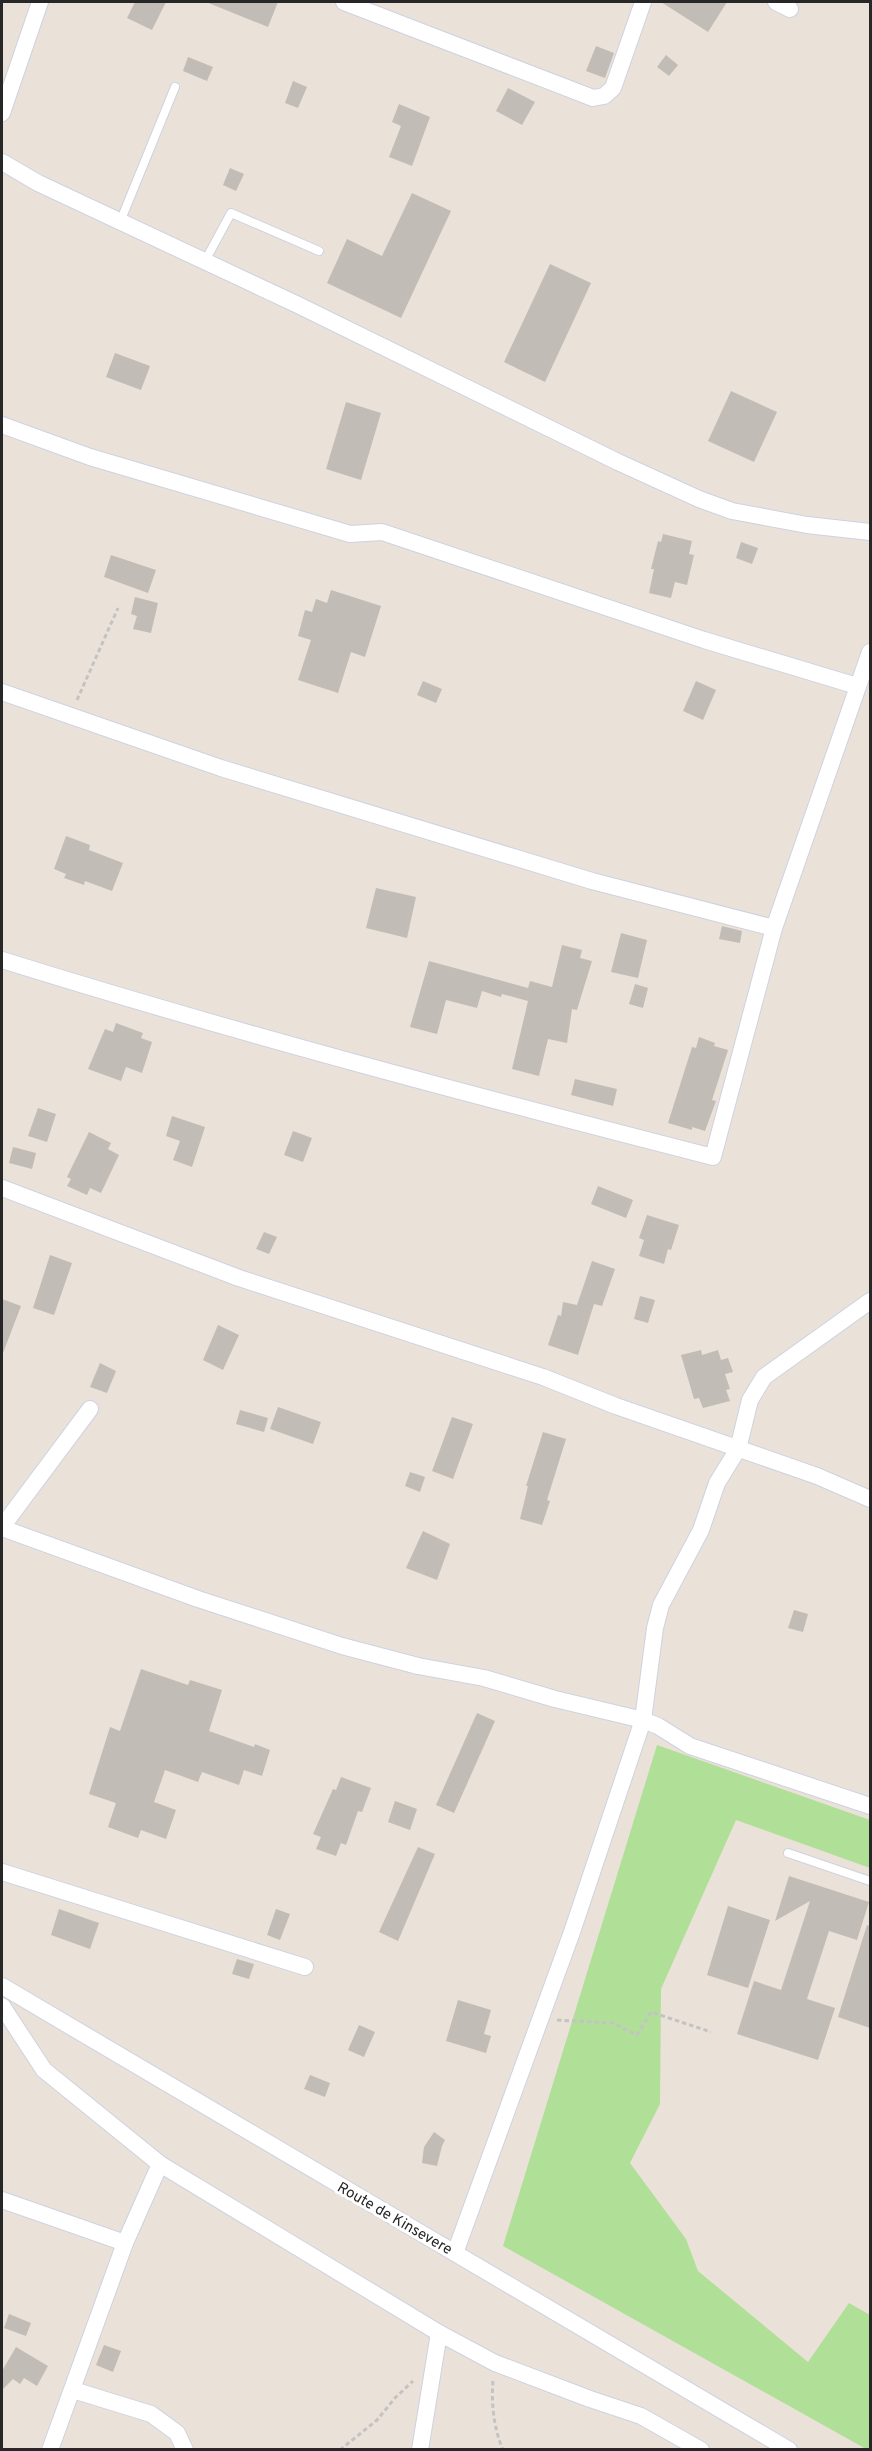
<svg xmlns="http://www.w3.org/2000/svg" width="872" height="2451" viewBox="0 0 872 2451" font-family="Overpass,sans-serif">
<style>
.green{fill:#b0df97}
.building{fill:#c2bcb6}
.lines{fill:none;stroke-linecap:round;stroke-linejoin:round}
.service-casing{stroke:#ced2e0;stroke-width:10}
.minor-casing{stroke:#ced2e0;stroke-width:18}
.path{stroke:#c3c3c3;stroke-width:3;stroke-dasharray:4.5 3;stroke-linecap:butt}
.service{stroke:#fff;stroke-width:8}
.minor{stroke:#fff;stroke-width:16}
.labels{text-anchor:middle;stroke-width:6;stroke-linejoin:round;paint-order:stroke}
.street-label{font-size:15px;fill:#272727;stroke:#fff}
</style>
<rect width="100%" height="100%" fill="#eae2d9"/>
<!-- green -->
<polygon class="green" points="657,1745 870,1820 870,1868 736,1820 661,1989 660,2104 630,2163 686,2239 698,2271 808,2362 849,2303 870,2315 870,2449 866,2449 503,2246"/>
<!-- building -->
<g class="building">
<polygon points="135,2 166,2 152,30 127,18"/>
<polygon points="206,2 278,2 268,27"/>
<polygon points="661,2 727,2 708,32"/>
<polygon points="596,46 614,53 605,78 586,71"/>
<polygon points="666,55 678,65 669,76 657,67"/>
<polygon points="188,57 213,67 207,81 183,71"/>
<polygon points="293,81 307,87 298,108 285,103"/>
<polygon points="508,88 535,102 522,125 496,111"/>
<polygon points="399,104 430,117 412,166 389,157 401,126 392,122"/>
<polygon points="230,168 244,174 236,191 223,185"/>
<polygon points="412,193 451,211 401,318 327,283 347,239 382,256"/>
<polygon points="550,264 591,283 545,382 504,362"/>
<polygon points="115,353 150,366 141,390 106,377"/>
<polygon points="731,391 777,412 754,462 708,441"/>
<polygon points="346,402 381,413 361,480 326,469"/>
<polygon points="663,534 692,541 689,554 694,555 687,585 675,582 671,598 649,593 654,569 651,569 658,541 661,542"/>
<polygon points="741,542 758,548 752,564 736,558"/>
<polygon points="111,555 156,570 148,593 104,577"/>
<polygon points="331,590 381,606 365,657 351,652 338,693 298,680 311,640 298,636 305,610 312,612 316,599 327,603"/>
<polygon points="135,597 158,603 151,633 133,629 137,616 131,614"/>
<polygon points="423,681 442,689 436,703 417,695"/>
<polygon points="696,681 716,690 703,720 683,711"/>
<polygon points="66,836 90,845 89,850 123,863 112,891 85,881 84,885 64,878 66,874 54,869"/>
<polygon points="376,888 416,897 407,938 366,928"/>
<polygon points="722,926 742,931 740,943 719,939"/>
<polygon points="621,933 647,940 638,978 611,972"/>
<polygon points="562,945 582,950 580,958 592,961 577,1010 572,1009 567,1043 548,1039 539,1076 512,1069 528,1001 502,994 501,997 482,991 477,1008 446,1000 437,1034 410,1027 429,961 528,988 530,981 552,987"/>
<polygon points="635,984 648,988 643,1008 629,1004"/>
<polygon points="116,1023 143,1033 141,1038 152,1042 142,1073 126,1067 121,1081 88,1069 105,1029 113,1032"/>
<polygon points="699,1037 715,1043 714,1046 728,1050 712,1100 716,1101 705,1131 692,1127 692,1130 668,1123 692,1047 696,1048"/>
<polygon points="575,1079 617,1089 613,1106 571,1095"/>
<polygon points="38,1108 56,1114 47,1142 28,1136"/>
<polygon points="172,1116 205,1127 192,1167 173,1160 180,1141 166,1136"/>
<polygon points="293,1131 312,1138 303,1162 284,1155"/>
<polygon points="89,1132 111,1143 108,1149 119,1155 101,1193 90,1188 87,1195 67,1186 71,1179 67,1177"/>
<polygon points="13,1147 36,1153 32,1169 9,1163"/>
<polygon points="598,1186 633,1200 626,1218 591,1204"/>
<polygon points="647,1215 679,1225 671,1250 668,1249 664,1264 639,1256 644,1240 639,1238"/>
<polygon points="264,1232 277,1237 269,1254 256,1249"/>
<polygon points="50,1255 72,1263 54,1315 33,1308"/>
<polygon points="592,1261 615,1269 602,1306 594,1304 578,1355 548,1345 558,1315 561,1316 563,1302 577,1305"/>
<polygon points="640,1296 655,1300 648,1323 634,1319"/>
<polygon points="2,1299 21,1306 3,1353 2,1353"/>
<polygon points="218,1325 239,1335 223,1370 203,1360"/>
<polygon points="701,1350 702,1355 718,1350 721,1360 728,1358 733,1372 725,1374 730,1389 726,1390 730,1401 703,1408 699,1398 694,1399 681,1355"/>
<polygon points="100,1363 116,1371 107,1393 90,1387"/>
<polygon points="278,1407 321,1422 313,1444 270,1429"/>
<polygon points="240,1410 268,1418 264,1432 236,1424"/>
<polygon points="452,1417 473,1424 453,1479 432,1471"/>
<polygon points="543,1432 566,1439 547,1500 550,1501 542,1525 520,1519 528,1486 526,1486"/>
<polygon points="410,1472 425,1477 420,1492 405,1486"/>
<polygon points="423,1531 450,1544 437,1580 406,1568"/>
<polygon points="794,1610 808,1614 803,1632 788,1628"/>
<polygon points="141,1669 188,1685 190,1680 222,1690 209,1731 254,1747 255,1744 270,1750 262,1776 244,1770 239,1785 202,1772 198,1782 165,1770 154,1802 176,1810 166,1839 141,1830 138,1838 108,1827 116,1803 89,1794 110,1727 120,1731"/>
<polygon points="477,1713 495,1721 454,1813 436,1805"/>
<polygon points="341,1777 371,1788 362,1812 358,1811 346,1845 341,1843 336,1856 316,1849 321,1837 313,1834 333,1789 336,1790"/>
<polygon points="395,1801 417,1809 410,1830 388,1822"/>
<polygon points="418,1847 435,1854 398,1941 379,1932"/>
<polygon points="789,1876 869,1902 857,1940 829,1931 807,1999 835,2008 818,2060 737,2034 754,1981 781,1990 810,1901 775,1921"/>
<polygon points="728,1906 770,1920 748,1988 707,1975"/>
<polygon points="59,1909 99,1923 90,1949 51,1935"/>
<polygon points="276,1909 290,1914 280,1940 267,1935"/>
<polygon points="867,1925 870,1926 870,2028 838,2017"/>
<polygon points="237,1959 254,1964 249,1979 232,1974"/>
<polygon points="458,2000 491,2010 484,2034 491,2036 486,2053 446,2041"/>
<polygon points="359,2025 375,2032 364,2057 348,2050"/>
<polygon points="310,2075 330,2083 325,2097 304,2089"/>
<polygon points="434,2132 445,2140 442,2146 437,2166 422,2163 424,2147"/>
<polygon points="9,2314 31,2323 26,2336 4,2328"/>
<polygon points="104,2345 121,2351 113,2372 96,2365"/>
<polygon points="16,2347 48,2366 37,2386 24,2378 20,2384 13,2379 2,2390 2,2371"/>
</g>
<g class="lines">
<defs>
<g id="service">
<polyline points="120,222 175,87"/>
<polyline points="205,261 231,213 319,251"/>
<polyline points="788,1853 870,1881"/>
</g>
<g id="minor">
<polyline points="344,2 593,98 604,96 613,88 643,2"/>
<polyline points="776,2 790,9"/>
<polyline points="2,113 40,2"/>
<polyline points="2,162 38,183 296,304 618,462 699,499 732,511 807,525 870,532"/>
<polyline points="2,425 90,457 350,534 382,532 704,640 857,686"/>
<polyline points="2,692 221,768 592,881 774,928"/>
<path d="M2 960C236 1033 475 1096 713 1157L774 928 870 652"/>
<polyline points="2,1188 239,1278 543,1377 616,1406 817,1476 870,1499"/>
<polyline points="2,1527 90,1409"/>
<polyline points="2,1528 198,1599 342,1646 418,1666 484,1678 555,1699 643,1720 658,1726 690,1746 870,1806"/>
<polyline points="2,1872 305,1967"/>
<polyline points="2,1986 789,2450"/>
<polyline points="2,2006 44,2070 160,2164 439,2333 495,2363 590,2399 641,2416 701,2450"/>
<polyline points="2,2200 125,2243"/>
<polyline points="455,2253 572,1932 643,1720 655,1628 661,1605 701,1530 717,1483 738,1449 750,1400 764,1377 870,1301"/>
<polyline points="73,2390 151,2414 177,2433 185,2450"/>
<polyline points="50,2450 125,2243 160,2164"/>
<polyline points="420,2450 439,2333"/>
</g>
</defs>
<!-- service casing -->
<use href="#service" class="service-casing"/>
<!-- minor casing -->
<use href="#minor" class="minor-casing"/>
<!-- path -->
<g class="path">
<polyline points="77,700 118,608"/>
<polyline points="557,2020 613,2023 637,2035 651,2012 711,2032"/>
<path d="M493 2381C491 2404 494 2429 503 2450"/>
<polyline points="340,2450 377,2420 395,2398 413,2381"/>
</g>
<!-- service -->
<use href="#service" class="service"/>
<!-- minor -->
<use href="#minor" class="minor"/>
</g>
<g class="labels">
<!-- street labels -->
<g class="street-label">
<text transform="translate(395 2218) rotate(30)" y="5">Route de Kinsevere</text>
</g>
</g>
<!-- border -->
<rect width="872" height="2451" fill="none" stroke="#272727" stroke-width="6"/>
</svg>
